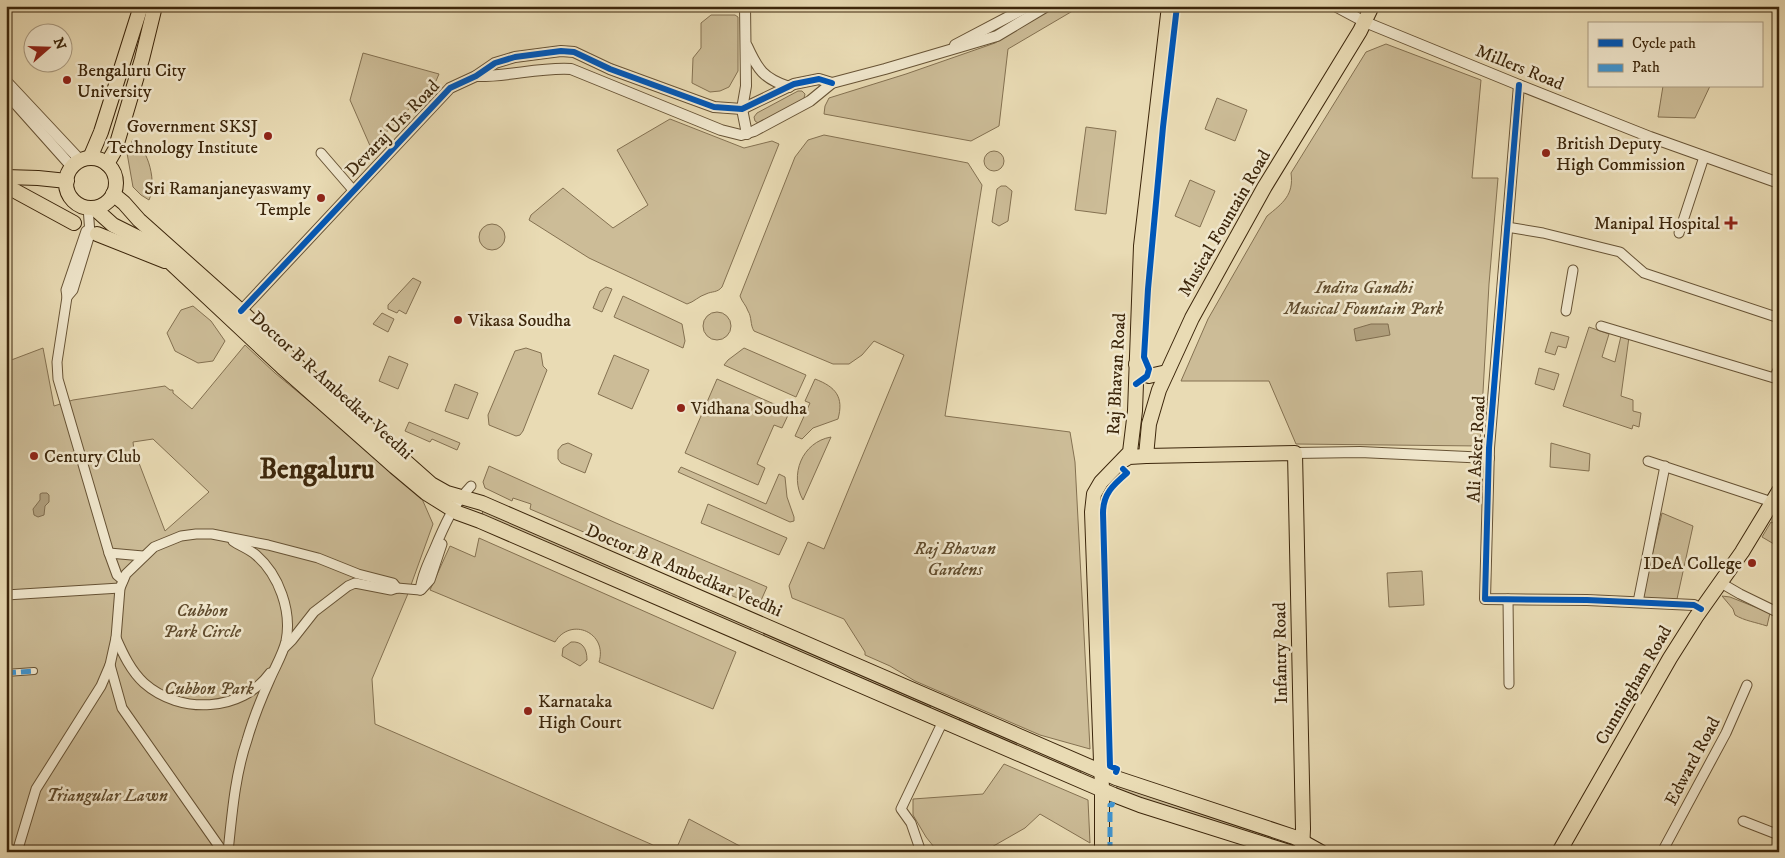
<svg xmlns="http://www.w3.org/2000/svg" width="1785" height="858" viewBox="0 0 1785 858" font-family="'IM FELL DW Pica',serif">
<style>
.green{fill:#ccbc97;stroke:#847151;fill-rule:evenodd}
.water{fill:#ae9d7b;stroke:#806d4e}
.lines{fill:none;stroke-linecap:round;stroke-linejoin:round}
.pedestrian-casing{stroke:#675335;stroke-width:8}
.minor-casing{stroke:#675335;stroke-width:11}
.tertiary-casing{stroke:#675335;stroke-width:12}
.primary-casing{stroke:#3c260b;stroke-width:16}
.pedestrian{stroke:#f1e8ce;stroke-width:6}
.minor{stroke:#f1e8ce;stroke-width:9}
.tertiary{stroke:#f1e8ce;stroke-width:10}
.primary{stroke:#e9dbb4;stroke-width:14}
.quiet{stroke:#3f95d2;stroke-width:5;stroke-dasharray:10 5;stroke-linecap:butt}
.cycleway-casing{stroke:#f1e8ce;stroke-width:9}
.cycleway{stroke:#0057b8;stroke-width:6}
.poi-dot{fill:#8f2418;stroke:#f1e8ce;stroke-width:2}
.labels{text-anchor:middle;stroke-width:5;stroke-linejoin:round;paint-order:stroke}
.street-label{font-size:18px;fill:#3c260b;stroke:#f1e8ce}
.poi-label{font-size:18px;fill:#3c260b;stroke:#f1e8ce;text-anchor:start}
.park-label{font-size:18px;font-style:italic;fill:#604c2e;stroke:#f1e8ce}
.town-label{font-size:28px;font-weight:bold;fill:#3c260b;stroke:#f1e8ce}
</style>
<rect width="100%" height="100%" fill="#e9dbb4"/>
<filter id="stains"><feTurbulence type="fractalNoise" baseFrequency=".004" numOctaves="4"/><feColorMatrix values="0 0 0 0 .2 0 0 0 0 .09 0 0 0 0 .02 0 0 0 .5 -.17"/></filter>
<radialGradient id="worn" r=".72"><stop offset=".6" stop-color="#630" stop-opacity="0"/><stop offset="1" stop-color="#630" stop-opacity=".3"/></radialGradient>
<!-- green -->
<g class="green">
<polygon points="1057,6 1077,6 1076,9 1008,49 999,126 971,141 824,114 825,106 829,98 906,74 995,43"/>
<polygon points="711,15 735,15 738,17 738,71 729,87 720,91 710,92 692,83 693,58 701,48 701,23"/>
<path d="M1386 44 1481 80 1472 178H1498L1489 284 1480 446 1296 444 1269 381H1181L1208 319 1267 216C1283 203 1294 195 1291 173L1366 52Z"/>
<polygon points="363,53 439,74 436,81 371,148 350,100"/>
<polygon points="1663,86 1710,86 1695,118 1658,117"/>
<polygon points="798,91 802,91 805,94 804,98 801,101 758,123 755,121 754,117 757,113"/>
<polygon points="1217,98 1247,110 1235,141 1205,129"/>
<path d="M670 119 744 148 772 141 779 144 722 287C717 293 712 291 706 294 699 296 694 302 687 304L589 258 529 220 531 215 563 188 613 228 648 205 617 150Z"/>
<polygon points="1086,127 1116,131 1106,214 1075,210"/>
<path d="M824 135 968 163 982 185 945 416 1070 432 1075 462 1090 749 1040 735 915 681 890 666 865 655V652L844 619 792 598 789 586 808 542 824 549 904 355 874 341 862 355 849 364H833L754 331C750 325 752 317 748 311 746 305 742 302 740 296L795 157 808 140Z"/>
<path d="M133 139C149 150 157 183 149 200L141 195 133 187 127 153Z"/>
<circle cx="994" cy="161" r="10"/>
<polygon points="1190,180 1215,191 1200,227 1175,216"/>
<polygon points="1001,186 1006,186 1012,191 1008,221 999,226 992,222 997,189"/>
<circle cx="492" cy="237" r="13"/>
<polygon points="413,278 421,282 406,314 399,310 397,313 388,309 388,305"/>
<polygon points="606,287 612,289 602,312 593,308 600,291"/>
<polygon points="623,296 682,324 685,341 683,348 614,317"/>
<polygon points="193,306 211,321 225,341 213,361 198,363 175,351 167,333 181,310"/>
<circle cx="717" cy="326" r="14"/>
<polygon points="382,313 394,319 388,332 373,324"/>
<polygon points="1589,327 1609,334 1602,357 1615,362 1621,336 1629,337 1621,396 1633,400 1633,411 1641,413 1639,427 1633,425 1632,429 1563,406"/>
<polygon points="1551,332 1569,337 1566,348 1558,346 1555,355 1545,352"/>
<path d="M245 345 275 373 419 492 433 524 407 596 372 679 375 724 653 845H678L689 819 751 852H6V362L43 348 54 406 73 400 165 386 170 390H173V393L192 409ZM153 439 209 492 165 531 134 450 133 442Z"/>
<polygon points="526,348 541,353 543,366 547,370 523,431 520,435 516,436 489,425 488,415 515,351"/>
<polygon points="744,348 806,375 796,397 724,365 728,360"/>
<polygon points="614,355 649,370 632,409 598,394"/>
<polygon points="389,356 408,364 398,389 379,381"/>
<polygon points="1539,368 1559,374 1554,390 1535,384"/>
<polygon points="717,379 790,411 782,428 774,425 757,464 765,468 758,485 685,453"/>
<path d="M815 379C836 387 844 397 838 419L813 428 802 439 795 436 810 403 805 401Z"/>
<polygon points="455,384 478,393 468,419 445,411"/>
<polygon points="409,422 460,443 457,450 432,439 430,442 405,431"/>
<path d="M831 437 803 500C789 475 802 442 831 437Z"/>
<polygon points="568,443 592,454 585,473 561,463 558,459 558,450 562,445"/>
<polygon points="1551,443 1590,454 1589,471 1550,467"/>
<polygon points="489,466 616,523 767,587 759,605 756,606 530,509 531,504 513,498 512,501 485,488 483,482"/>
<polygon points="681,467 766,504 779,474 785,477 787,497 794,517 794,521 790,522 678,472"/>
<polygon points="708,504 787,538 779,555 701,523"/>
<polygon points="483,511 485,511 752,626 751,629 747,630 484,517 482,514"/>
<polygon points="1662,513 1693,526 1677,599 1642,598"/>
<polygon points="1771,522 1779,525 1779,547 1762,537"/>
<path d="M479 538 736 652 713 709 599 662C608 633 571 616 555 642L430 590 450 546 475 557Z"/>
<polygon points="1422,571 1424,605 1389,607 1387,573"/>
<path d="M1722 596 1730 597 1770 613 1767 626C1755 622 1745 621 1735 615L1733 609Z"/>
<polygon points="764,633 931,705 930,707 764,637"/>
<path d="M571 642C582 641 587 648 587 660L580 666 562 656 563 648Z"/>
<polygon points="960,718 1081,770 1080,773 959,721"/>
<polygon points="1004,764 1088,800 1090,843 1040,814 1025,828 983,852 938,852 926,837 913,815 913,799 983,794"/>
<polygon points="1117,786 1120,786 1292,840 1290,847 1116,790"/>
</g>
<!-- water -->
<g class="water">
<polygon points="1371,324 1388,324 1390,335 1356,341 1354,329"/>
<polygon points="42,493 47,493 49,495 49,502 45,506 44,515 38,517 34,515 33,509 40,500 40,494"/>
</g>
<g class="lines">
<defs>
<polyline id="pedestrian" points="6,673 34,671"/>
<g id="minor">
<polyline points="321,153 353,190"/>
<polyline points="1507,227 1543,233 1620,252 1644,273 1779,318"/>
<polyline points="89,229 86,231 66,290 67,297 57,362 58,379 109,553 117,575 123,580"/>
<polyline points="1679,233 1704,157"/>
<polyline points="67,297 73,290 90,234 88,207"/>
<polyline points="1566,311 1573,270"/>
<polyline points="1601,326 1774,378 1779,368"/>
<polyline points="1648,461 1772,502"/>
<polyline points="109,553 143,556"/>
<polyline points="1721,583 1740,594 1779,613"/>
<path d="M420 590C422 576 428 563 434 550 444 526 453 505 471 486"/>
<polyline points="421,590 430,580 442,544"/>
<polyline points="6,595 120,588"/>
<polyline points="1508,599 1509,684"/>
<polyline points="1638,602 1665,466"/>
<path d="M116 638C123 654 131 671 144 683 180 715 242 712 270 673"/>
<polyline points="285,647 292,640 314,612 348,586 355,583 391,590 397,588 420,590"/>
<polyline points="110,665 122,708 223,852"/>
<polyline points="1743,821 1779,835"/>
<polyline points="17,852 36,789 101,686 110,665 116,638 120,588 126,574 154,547 181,536 196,534 212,534 268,545 318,558 358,574 393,583 397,588"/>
<path d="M228 852C232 814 235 775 247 740 253 719 261 699 270 679 275 667 283 654 286 641 292 611 279 575 256 555 249 549 240 546 233 541"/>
<polyline points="921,852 911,823 901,809 943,721"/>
<polyline points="1662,852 1726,733 1747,685"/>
</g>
<g id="tertiary">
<polyline points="745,6 746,86 742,109 747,134"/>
<polyline points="1335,6 1365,22 1519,85 1650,137 1779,183"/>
<polyline points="955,45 1029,6"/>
<path d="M747 46C758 70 763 78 789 87"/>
<path d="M476 76C508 77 539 67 571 69L721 130 741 135 754 131 810 101 832 83 885 69 997 36 1047 6"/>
<polyline points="6,81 81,161"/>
<polyline points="1519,85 1489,448 1485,599 1587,600 1694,605 1701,609"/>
<polyline points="6,93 72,167"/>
<polyline points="241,311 450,88 476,76 495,63 515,57 561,51 574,52 610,69 714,107 742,109 794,84 819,79 832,83"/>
<polyline points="1295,453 1360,452 1489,458"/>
</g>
<g id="primary">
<polyline points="90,158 101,132 141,6"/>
<circle cx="91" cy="183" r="25"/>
<polyline points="107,164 115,150 142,59 155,6"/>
<polyline points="6,177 38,178 67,181"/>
<polyline points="6,186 74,223"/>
<polyline points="113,194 124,203 139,220 241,311 299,367 431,484 447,493 482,503 1116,778 1294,837 1321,852"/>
<polyline points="94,208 113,225 143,240 157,250 282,367 395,467 426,493 458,513 480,521 1114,795 1140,805 1289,852"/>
<polyline points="97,234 165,261"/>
<polyline points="1136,364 1141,373 1149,376 1167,372"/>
<polyline points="1146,456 1149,424 1159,390 1192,318 1264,188 1360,31 1372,6"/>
<polyline points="1124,460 1129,457 1146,456 1295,453 1303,829 1302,852"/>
<polyline points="1102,852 1102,789 1092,512 1094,494 1101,482 1130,452 1135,411 1141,246 1169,6"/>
<polyline points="1559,852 1670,658 1696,617 1742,552 1779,491"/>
</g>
</defs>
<!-- pedestrian casing -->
<use href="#pedestrian" class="pedestrian-casing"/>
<!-- minor casing -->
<use href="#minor" class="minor-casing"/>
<!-- tertiary casing -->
<use href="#tertiary" class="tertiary-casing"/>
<!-- primary casing -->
<use href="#primary" class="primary-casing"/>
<!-- pedestrian -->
<use href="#pedestrian" class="pedestrian"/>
<!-- minor -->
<use href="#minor" class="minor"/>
<!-- tertiary -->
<use href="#tertiary" class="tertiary"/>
<!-- primary -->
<use href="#primary" class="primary"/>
<!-- quiet -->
<g class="quiet">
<polyline points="6,673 34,671"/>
<polyline points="1110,852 1110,805 1112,805 1113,802"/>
</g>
<defs>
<g id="cycleway">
<polyline points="1519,85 1489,448 1485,599 1587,600 1694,605 1701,609"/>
<polyline points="241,311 450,88 476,76 495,63 515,57 561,51 574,52 610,69 714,107 742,109 794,84 819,79 832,83"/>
<polyline points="1136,384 1147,376 1149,369 1144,357 1148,289 1163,127 1177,6"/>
<path d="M1116 772 1117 769 1110 766 1103 513C1103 494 1113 485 1127 473L1123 469"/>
</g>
</defs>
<!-- cycleway casing -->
<use href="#cycleway" class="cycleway-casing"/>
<!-- cycleway -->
<use href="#cycleway" class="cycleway"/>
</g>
<!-- markers -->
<g class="poi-dot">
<circle cx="67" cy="80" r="5"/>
<circle cx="268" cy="136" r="5"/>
<circle cx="1546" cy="153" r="5"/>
<circle cx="321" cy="198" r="5"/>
<path d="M1728.5 215.5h5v5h5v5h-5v5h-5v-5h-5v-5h5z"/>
<circle cx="458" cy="320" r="5"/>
<circle cx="681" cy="408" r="5"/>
<circle cx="34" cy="456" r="5"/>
<circle cx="1752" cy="563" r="5"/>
<circle cx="528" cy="711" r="5"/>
</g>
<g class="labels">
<!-- street labels -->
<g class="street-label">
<text transform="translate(1520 67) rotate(22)" y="6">Millers Road</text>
<text transform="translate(392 128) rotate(-46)" y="6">Devaraj Urs Road</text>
<text transform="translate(1224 223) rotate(-60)" y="6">Musical Fountain Road</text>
<text transform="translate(1116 374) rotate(-87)" y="6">Raj Bhavan Road</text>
<text transform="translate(332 385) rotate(42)" y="6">Doctor B R Ambedkar Veedhi</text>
<text transform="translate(1476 449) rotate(-87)" y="6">Ali Asker Road</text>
<text transform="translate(684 570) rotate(23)" y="6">Doctor B R Ambedkar Veedhi</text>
<text transform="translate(1280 653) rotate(-91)" y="6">Infantry Road</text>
<text transform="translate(1633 685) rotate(-60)" y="6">Cunningham Road</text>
<text transform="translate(1692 761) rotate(-62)" y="6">Edward Road</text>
</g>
<!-- poi labels -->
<g class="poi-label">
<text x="77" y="76">Bengaluru City<tspan x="77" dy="21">University</tspan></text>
<text x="258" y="132" text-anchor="end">Government SKSJ<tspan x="258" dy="21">Technology Institute</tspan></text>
<text x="1556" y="149">British Deputy<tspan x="1556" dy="21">High Commission</tspan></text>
<text x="311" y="194" text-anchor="end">Sri Ramanjaneyaswamy<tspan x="311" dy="21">Temple</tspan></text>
<text x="1720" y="229" text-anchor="end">Manipal Hospital</text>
<text x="468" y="326">Vikasa Soudha</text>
<text x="691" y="414">Vidhana Soudha</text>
<text x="44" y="462">Century Club</text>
<text x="1742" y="569" text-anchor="end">IDeA College</text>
<text x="538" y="707">Karnataka<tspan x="538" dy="21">High Court</tspan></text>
</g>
<!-- park labels -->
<g class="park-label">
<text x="1364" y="293">Indira Gandhi<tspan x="1364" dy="21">Musical Fountain Park</tspan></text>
<text x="955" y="554">Raj Bhavan<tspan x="955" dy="21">Gardens</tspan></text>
<text x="202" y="616">Cubbon<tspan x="202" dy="21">Park Circle</tspan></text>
<text x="209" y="694">Cubbon Park</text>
<text x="107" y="801">Triangular Lawn</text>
</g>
<!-- town labels -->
<g class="town-label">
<text x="317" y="478">Bengaluru</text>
</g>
</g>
<!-- margin -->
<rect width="1785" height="858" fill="none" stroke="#e9dbb4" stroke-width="25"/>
<rect x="8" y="8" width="1770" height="843" fill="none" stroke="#3c260b" stroke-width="2.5"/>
<rect x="12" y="12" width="1760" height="833" fill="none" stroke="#3c260b"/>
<!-- legend -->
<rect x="1588" y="22" width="175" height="65" fill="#f1e8ce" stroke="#a99a80"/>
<rect x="1598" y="39" width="25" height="8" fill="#0057b8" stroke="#a99a80"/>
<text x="1632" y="48" font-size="15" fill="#3c260b">Cycle path</text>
<rect x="1598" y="64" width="25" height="8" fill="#3f95d2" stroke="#a99a80"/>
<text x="1632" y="72" font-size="15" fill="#3c260b">Path</text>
<!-- north arrow -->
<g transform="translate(48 48) rotate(70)"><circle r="24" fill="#f1e8ce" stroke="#a99a80"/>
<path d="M0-4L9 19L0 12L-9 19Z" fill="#8f2418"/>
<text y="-8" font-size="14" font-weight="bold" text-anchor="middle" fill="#3c260b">N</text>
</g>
<rect width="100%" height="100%" filter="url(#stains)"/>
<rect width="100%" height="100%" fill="url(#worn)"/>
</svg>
